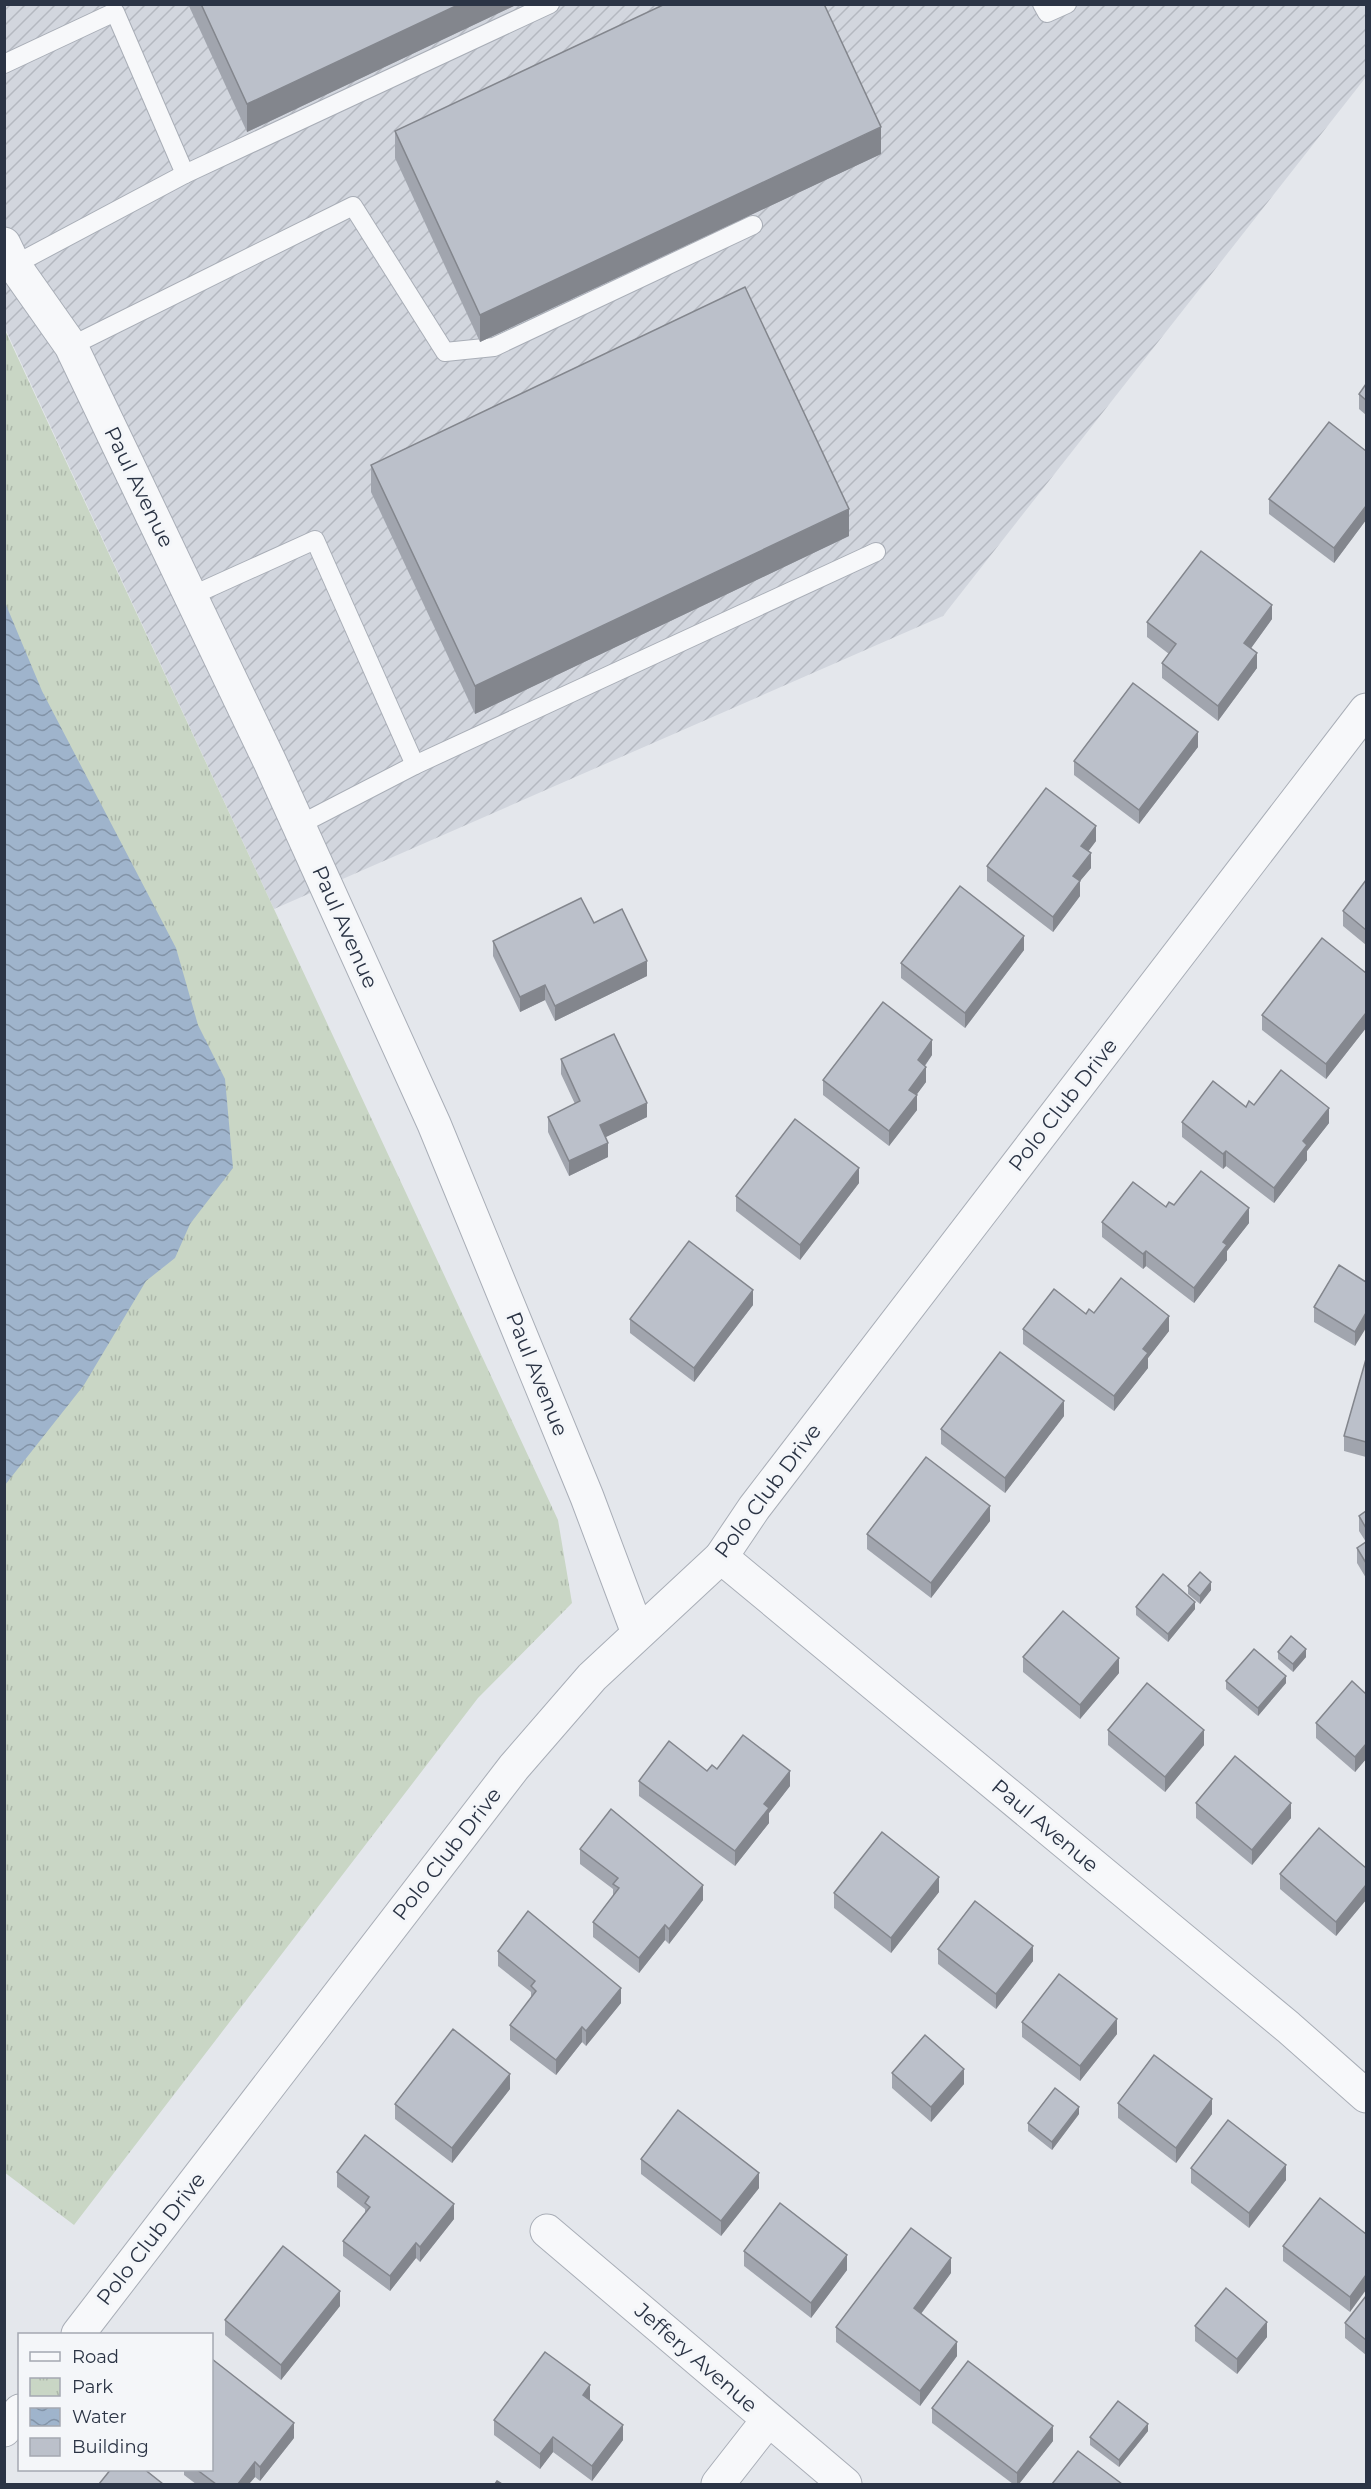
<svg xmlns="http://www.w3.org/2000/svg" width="1371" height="2489" viewBox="0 0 1371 2489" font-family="Montserrat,sans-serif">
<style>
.industrial{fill:url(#industrial-furrows)}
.park{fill:url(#park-tufts)}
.water{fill:url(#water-waves)}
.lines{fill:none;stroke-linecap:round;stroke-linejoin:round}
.service-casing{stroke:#a9aeb7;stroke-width:20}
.minor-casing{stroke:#a9aeb7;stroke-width:35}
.service{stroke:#f7f8fa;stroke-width:18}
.minor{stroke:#f7f8fa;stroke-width:33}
.wall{fill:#a1a5ae}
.shaded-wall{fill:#83868d}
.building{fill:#bbc0ca;stroke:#83868d;stroke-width:1.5}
.labels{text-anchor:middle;stroke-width:6;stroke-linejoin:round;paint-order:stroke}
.street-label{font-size:21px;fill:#2b3445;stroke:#f4f6f9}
</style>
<defs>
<pattern id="industrial-furrows" width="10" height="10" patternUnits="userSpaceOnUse" patternTransform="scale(1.5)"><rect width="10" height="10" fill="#d2d6de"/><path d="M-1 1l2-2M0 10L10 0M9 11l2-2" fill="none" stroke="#b4b8c0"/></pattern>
<pattern id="park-tufts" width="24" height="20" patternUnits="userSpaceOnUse" patternTransform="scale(1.5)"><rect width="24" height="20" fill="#c9d6c5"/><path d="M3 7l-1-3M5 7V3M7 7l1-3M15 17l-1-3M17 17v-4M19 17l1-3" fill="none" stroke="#adb8ab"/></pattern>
<pattern id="water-waves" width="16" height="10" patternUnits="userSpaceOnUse" patternTransform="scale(1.5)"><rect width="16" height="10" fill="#9fb4cc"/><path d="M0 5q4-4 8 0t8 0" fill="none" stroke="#8293a7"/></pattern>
</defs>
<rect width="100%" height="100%" fill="#e4e7ec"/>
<!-- industrial -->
<polygon class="industrial" points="4,5 1366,5 1366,77 943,616 274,909 5,328"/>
<!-- park -->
<polygon class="park" points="4,328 558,1520 572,1603 478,1698 74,2225 4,2172"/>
<!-- water -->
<polygon class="water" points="4,600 42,691 176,948 198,1025 225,1079 233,1168 190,1224 175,1258 146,1281 84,1385 5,1485"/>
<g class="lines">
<defs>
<g id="service">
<polyline points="1042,4 1047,13 1067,4"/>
<polyline points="4,64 115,12 185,174 14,265"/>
<polyline points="185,174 550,4"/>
<polyline points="71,346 353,206 445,352 494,347 753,225"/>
<polyline points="191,596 315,540 415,765 876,552"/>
<polyline points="299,825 415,765"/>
</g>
<g id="minor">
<polyline points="4,244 14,265 71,346 270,762 434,1124 587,1497 638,1633"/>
<polyline points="721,1557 1288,2027 1366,2096"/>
<polyline points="547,2231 845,2484"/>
<polyline points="78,2334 514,1767 592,1677 721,1557 754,1508 1366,710"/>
<polyline points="4,2430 20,2411"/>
<polyline points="718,2484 768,2420"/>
</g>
</defs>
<!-- service casing -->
<use href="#service" class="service-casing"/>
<!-- minor casing -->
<use href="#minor" class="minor-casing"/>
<!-- service -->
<use href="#service" class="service"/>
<!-- minor -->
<use href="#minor" class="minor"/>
</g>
<!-- wall -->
<g class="wall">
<polygon points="188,4 518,4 247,132"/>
<polygon points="395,131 881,154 480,342 395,158"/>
<polygon points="1366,384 1366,415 1359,409 1359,394"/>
<polygon points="1366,451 1366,520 1334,563 1269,514 1269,499"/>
<polygon points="371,465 849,536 475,714 371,492"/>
<polygon points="1272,619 1251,648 1257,668 1218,721 1162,678 1162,663 1169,654 1147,637 1147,622"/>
<polygon points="1198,747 1139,824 1074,775 1074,761"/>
<polygon points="1096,841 1088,851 1091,868 1080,881 1080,896 1053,932 987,881 987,866"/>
<polygon points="1366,880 1366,945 1343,926 1343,911"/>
<polygon points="594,923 647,976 555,1021 545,1000 520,1012 493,956 493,941"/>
<polygon points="1024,950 965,1028 901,978 901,963"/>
<polygon points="1366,973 1366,1028 1326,1079 1262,1030 1262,1015"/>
<polygon points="932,1055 925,1066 926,1082 916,1095 917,1110 889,1146 823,1095 823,1080"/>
<polygon points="561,1059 647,1117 605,1137 608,1157 569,1176 548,1132 548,1117 575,1104 561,1074"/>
<polygon points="1254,1105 1329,1123 1307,1151 1307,1160 1274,1203 1226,1166 1223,1169 1182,1137 1182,1122"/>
<polygon points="859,1183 800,1260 736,1211 736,1196"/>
<polygon points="1174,1205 1249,1223 1227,1251 1227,1260 1194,1303 1146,1266 1143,1269 1102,1237 1102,1222"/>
<polygon points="1366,1282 1355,1346 1314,1322 1314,1307"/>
<polygon points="753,1305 694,1382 630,1333 630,1319"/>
<polygon points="1094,1313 1169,1331 1148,1358 1148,1368 1114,1411 1023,1344 1023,1329 1086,1314"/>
<polygon points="1366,1359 1366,1457 1344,1451 1344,1436"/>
<polygon points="1064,1416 1005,1493 941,1444 941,1429"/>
<polygon points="1366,1511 1366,1578 1357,1563 1357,1548 1366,1542 1359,1531 1359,1516"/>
<polygon points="990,1521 931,1598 867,1549 867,1534"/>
<polygon points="1188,1586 1211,1590 1200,1604 1188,1594"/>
<polygon points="1136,1607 1195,1609 1168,1642 1136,1615"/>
<polygon points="1278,1652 1306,1657 1293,1672 1278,1659"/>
<polygon points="1023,1657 1119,1673 1080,1719 1023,1672"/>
<polygon points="1226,1681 1286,1683 1258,1716 1226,1689"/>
<polygon points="1366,1694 1366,1759 1355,1772 1316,1738 1316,1723"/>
<polygon points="1108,1730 1204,1745 1165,1792 1108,1745"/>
<polygon points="717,1769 790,1786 769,1813 769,1823 735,1866 639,1796 639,1781"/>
<polygon points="1196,1803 1291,1818 1252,1865 1196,1818"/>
<polygon points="580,1849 703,1900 669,1944 665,1940 639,1973 593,1937 593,1922 613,1896 613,1889 580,1864"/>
<polygon points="1366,1868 1366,1900 1336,1936 1280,1889 1280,1874"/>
<polygon points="939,1892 891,1953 834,1908 834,1893"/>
<polygon points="938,1949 1033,1961 996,2009 938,1964"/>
<polygon points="498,1951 621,2003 586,2046 582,2042 556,2075 510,2040 510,2025 531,1998 531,1992 498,1966"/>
<polygon points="1022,2022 1117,2034 1080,2081 1022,2037"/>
<polygon points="892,2073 964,2084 931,2122 892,2088"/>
<polygon points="510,2089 452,2163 395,2119 395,2104"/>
<polygon points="1118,2103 1212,2114 1176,2163 1118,2118"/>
<polygon points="1079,2114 1052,2150 1028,2131 1028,2123"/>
<polygon points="641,2159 759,2188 721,2236 641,2174"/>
<polygon points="1191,2168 1286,2180 1249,2228 1191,2183"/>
<polygon points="337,2172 454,2219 420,2262 416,2258 390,2291 343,2256 343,2241 365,2213 365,2209 337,2187"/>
<polygon points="1366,2234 1350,2312 1283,2261 1283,2246"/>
<polygon points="744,2251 847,2270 811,2318 744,2266"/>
<polygon points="951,2273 921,2314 957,2356 920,2406 836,2342 836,2327"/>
<polygon points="1366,2296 1366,2355 1345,2338 1345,2323"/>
<polygon points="340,2306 281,2380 225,2335 225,2320"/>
<polygon points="1195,2326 1267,2337 1237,2374 1195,2341"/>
<polygon points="590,2400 623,2440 592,2481 553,2452 540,2469 494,2435 494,2420"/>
<polygon points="932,2408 1053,2441 1019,2484 1013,2484 932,2423"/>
<polygon points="1148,2431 1119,2467 1090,2445 1090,2437"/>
<polygon points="294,2438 260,2481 255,2477 249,2484 196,2484 184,2475 184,2469 212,2469"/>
</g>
<!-- shaded-wall -->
<g class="shaded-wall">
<polygon points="460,4 518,4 247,132 247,104"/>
<polygon points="881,127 881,154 480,342 480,315"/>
<polygon points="1366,506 1366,520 1334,563 1334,548"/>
<polygon points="849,509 849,536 475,714 475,686"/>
<polygon points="1272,605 1272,619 1244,658 1244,643"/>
<polygon points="1257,653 1257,668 1218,721 1218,706"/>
<polygon points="1198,732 1198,747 1139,824 1139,810"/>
<polygon points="1096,826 1096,841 1081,861 1081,846"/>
<polygon points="1091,853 1091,868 1080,881 1080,896 1053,932 1053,917 1073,876"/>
<polygon points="1024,936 1024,950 965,1028 965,1013"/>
<polygon points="647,961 647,976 555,1021 555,1006"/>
<polygon points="545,985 545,1000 520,1012 520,997"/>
<polygon points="1366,1013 1366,1028 1326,1079 1326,1064"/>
<polygon points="932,1040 932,1055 918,1075 918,1060"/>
<polygon points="926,1067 926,1082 909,1105 909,1090"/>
<polygon points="917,1095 917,1110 889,1146 889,1131"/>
<polygon points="647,1103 647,1117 600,1140 600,1125"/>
<polygon points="1329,1108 1329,1123 1307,1151 1307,1160 1274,1203 1274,1188 1303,1141"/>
<polygon points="608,1143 608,1157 569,1176 569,1161"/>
<polygon points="1226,1151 1226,1166 1223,1169 1223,1154"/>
<polygon points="859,1168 859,1183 800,1260 800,1245"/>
<polygon points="1249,1208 1249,1223 1227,1251 1227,1260 1194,1303 1194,1288 1223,1242"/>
<polygon points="1146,1251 1146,1266 1143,1269 1143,1254"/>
<polygon points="753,1290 753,1305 694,1382 694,1368"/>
<polygon points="1366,1313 1366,1328 1355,1346 1355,1332"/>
<polygon points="1169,1316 1169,1331 1148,1358 1148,1368 1114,1411 1114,1396 1143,1349"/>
<polygon points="1064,1401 1064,1416 1005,1493 1005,1478"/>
<polygon points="990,1506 990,1521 931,1598 931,1583"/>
<polygon points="1211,1582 1211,1590 1200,1604 1200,1596"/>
<polygon points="1195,1602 1195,1609 1168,1642 1168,1634"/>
<polygon points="1306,1649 1306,1657 1293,1672 1293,1664"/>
<polygon points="1119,1658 1119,1673 1080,1719 1080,1705"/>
<polygon points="1286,1676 1286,1683 1258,1716 1258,1708"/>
<polygon points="1204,1730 1204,1745 1165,1792 1165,1777"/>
<polygon points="1366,1744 1366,1759 1355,1772 1355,1757"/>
<polygon points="790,1771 790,1786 769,1813 769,1823 735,1866 735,1851 764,1804"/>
<polygon points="1291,1803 1291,1818 1252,1865 1252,1850"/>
<polygon points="939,1877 939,1892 891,1953 891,1938"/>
<polygon points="703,1885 703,1900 669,1944 669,1929"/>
<polygon points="1366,1885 1366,1900 1336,1936 1336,1922"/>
<polygon points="665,1925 665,1940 639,1973 639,1958"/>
<polygon points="1033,1946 1033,1961 996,2009 996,1994"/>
<polygon points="621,1988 621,2003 586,2046 586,2031"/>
<polygon points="1117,2019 1117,2034 1080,2081 1080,2066"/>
<polygon points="582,2027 582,2042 556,2075 556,2060"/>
<polygon points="964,2069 964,2084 931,2122 931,2107"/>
<polygon points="510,2074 510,2089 452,2163 452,2148"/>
<polygon points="1212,2099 1212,2114 1176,2163 1176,2148"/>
<polygon points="1079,2107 1079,2114 1052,2150 1052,2142"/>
<polygon points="1286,2165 1286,2180 1249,2228 1249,2213"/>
<polygon points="759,2173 759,2188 721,2236 721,2221"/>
<polygon points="454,2204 454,2219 420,2262 420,2247"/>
<polygon points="416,2243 416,2258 390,2291 390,2276"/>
<polygon points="847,2255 847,2270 811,2318 811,2303"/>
<polygon points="951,2258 951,2273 914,2323 914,2308"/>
<polygon points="1366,2275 1366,2290 1350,2312 1350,2297"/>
<polygon points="340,2291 340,2306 281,2380 281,2365"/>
<polygon points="1267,2322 1267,2337 1237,2374 1237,2359"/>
<polygon points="957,2342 957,2356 920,2406 920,2391"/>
<polygon points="590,2385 590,2400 583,2395"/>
<polygon points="294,2423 294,2438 260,2481 260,2467"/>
<polygon points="1148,2424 1148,2431 1119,2467 1119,2460"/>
<polygon points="623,2425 623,2440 592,2481 592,2466"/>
<polygon points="1053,2426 1053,2441 1019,2484 1017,2484 1017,2473"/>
<polygon points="553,2437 553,2452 540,2469 540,2454"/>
<polygon points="255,2462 255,2477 249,2484 238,2484"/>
</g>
<!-- building -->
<g class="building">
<polygon points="201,4 460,4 247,104"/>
<polygon points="665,4 824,4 881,127 480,315 395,131"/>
<polygon points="745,287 849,509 475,686 371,465"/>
<polygon points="1366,384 1366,400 1359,394"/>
<polygon points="1329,422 1366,451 1366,506 1334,548 1269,499"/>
<polygon points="1201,551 1272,605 1244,643 1257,653 1218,706 1162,663 1176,644 1147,622"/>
<polygon points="1133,683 1198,732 1139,810 1074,761"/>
<polygon points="1046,788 1096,826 1081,846 1091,853 1073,876 1080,881 1053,917 987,866"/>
<polygon points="1366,880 1366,930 1343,911"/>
<polygon points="960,886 1024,936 965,1013 901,963"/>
<polygon points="581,898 594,923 622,909 647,961 555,1006 545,985 520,997 493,941"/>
<polygon points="1322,938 1366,973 1366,1013 1326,1064 1262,1015"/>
<polygon points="883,1002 932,1040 918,1060 926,1067 909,1090 917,1095 889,1131 823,1080"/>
<polygon points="614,1034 647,1103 600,1125 608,1143 569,1161 548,1117 580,1101 561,1059"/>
<polygon points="1281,1070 1329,1108 1303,1141 1307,1145 1274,1188 1226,1151 1223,1154 1182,1122 1213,1081 1246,1107 1249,1101 1254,1105"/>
<polygon points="795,1119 859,1168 800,1245 736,1196"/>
<polygon points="1201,1171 1249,1208 1223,1242 1227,1245 1194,1288 1146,1251 1143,1254 1102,1222 1133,1182 1166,1207 1169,1202 1174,1205"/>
<polygon points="689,1241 753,1290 694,1368 630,1319"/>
<polygon points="1339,1265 1366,1282 1366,1313 1355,1332 1314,1307"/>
<polygon points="1121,1278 1169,1316 1143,1349 1148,1353 1114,1396 1023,1329 1054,1289 1086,1314 1089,1309 1094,1313"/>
<polygon points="1000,1352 1064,1401 1005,1478 941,1429"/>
<polygon points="1366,1359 1366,1442 1344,1436"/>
<polygon points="926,1457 990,1506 931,1583 867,1534"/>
<polygon points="1366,1511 1366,1528 1359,1516"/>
<polygon points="1366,1542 1366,1563 1357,1548"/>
<polygon points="1200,1572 1211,1582 1200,1596 1188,1586"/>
<polygon points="1163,1574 1195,1602 1168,1634 1136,1607"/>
<polygon points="1063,1611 1119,1658 1080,1705 1023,1657"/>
<polygon points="1291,1636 1306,1649 1293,1664 1278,1652"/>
<polygon points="1254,1649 1286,1676 1258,1708 1226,1681"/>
<polygon points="1352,1681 1366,1694 1366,1744 1355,1757 1316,1723"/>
<polygon points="1147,1683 1204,1730 1165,1777 1108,1730"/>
<polygon points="743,1735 790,1771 764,1804 769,1808 735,1851 639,1781 669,1741 707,1771 712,1765 717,1769"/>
<polygon points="1235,1756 1291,1803 1252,1850 1196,1803"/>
<polygon points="611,1809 703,1885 669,1929 665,1925 639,1958 593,1922 619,1888 613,1884 618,1878 580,1849"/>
<polygon points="1319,1828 1366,1868 1366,1885 1336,1922 1280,1874"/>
<polygon points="882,1832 939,1877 891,1938 834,1893"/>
<polygon points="975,1901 1033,1946 996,1994 938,1949"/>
<polygon points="528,1911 621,1988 586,2031 582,2027 556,2060 510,2025 536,1991 531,1986 535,1981 498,1951"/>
<polygon points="1059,1974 1117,2019 1080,2066 1022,2022"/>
<polygon points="453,2029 510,2074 452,2148 395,2104"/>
<polygon points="925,2035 964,2069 931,2107 892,2073"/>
<polygon points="1154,2055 1212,2099 1176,2148 1118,2103"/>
<polygon points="1055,2088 1079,2107 1052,2142 1028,2123"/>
<polygon points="678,2110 759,2173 721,2221 641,2159"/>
<polygon points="1228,2120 1286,2165 1249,2213 1191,2168"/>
<polygon points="365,2135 454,2204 420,2247 416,2243 390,2276 343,2241 370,2207 365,2203 369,2197 337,2172"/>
<polygon points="1320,2198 1366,2234 1366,2275 1350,2297 1283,2246"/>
<polygon points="780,2203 847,2255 811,2303 744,2251"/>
<polygon points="911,2228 951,2258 914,2308 957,2342 920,2391 836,2327"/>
<polygon points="283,2246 340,2291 281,2365 225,2320"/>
<polygon points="1226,2288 1267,2322 1237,2359 1195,2326"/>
<polygon points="1366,2296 1366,2340 1345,2323"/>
<polygon points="545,2352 590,2385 583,2395 623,2425 592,2466 553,2437 540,2454 494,2420"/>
<polygon points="212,2359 294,2423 260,2467 255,2462 238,2484 216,2484 196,2469 212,2469"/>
<polygon points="968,2361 1053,2426 1017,2473 932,2408"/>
<polygon points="1118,2401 1148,2424 1119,2460 1090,2437"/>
<polygon points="1078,2451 1122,2484 1052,2484"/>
<polygon points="111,2469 144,2469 163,2484 99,2484"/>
<polygon points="497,2481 502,2484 495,2484"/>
</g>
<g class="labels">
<!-- street labels -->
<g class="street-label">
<text transform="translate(139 487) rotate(64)" y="7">Paul Avenue</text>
<text transform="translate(345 927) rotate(66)" y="7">Paul Avenue</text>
<text transform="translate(1063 1105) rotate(-52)" y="7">Polo Club Drive</text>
<text transform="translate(537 1374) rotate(68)" y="7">Paul Avenue</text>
<text transform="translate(768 1491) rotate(-53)" y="7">Polo Club Drive</text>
<text transform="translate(1045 1826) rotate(40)" y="7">Paul Avenue</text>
<text transform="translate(447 1854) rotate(-52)" y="7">Polo Club Drive</text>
<text transform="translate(151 2239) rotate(-52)" y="7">Polo Club Drive</text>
<text transform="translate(696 2358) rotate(41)" y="7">Jeffery Avenue</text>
</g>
</g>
<!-- border -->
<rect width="1371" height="2489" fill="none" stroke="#2b3445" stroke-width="12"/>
<!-- legend -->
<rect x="18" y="2333" width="195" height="138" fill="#f4f6f9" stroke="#a4a8b1" stroke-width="1.5"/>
<rect x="30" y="2352" width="30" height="9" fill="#f7f8fa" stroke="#a4a8b1" stroke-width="1.5"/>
<text x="72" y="2363" font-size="18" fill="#2b3445">Road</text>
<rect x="30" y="2378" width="30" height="18" fill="url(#park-tufts)" stroke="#a4a8b1" stroke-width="1.5"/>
<text x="72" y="2393" font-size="18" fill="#2b3445">Park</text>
<rect x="30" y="2408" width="30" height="18" fill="url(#water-waves)" stroke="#a4a8b1" stroke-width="1.5"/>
<text x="72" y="2423" font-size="18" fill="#2b3445">Water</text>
<rect x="30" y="2438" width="30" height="18" fill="#bbc0ca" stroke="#a4a8b1" stroke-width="1.5"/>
<text x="72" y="2453" font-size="18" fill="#2b3445">Building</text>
</svg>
